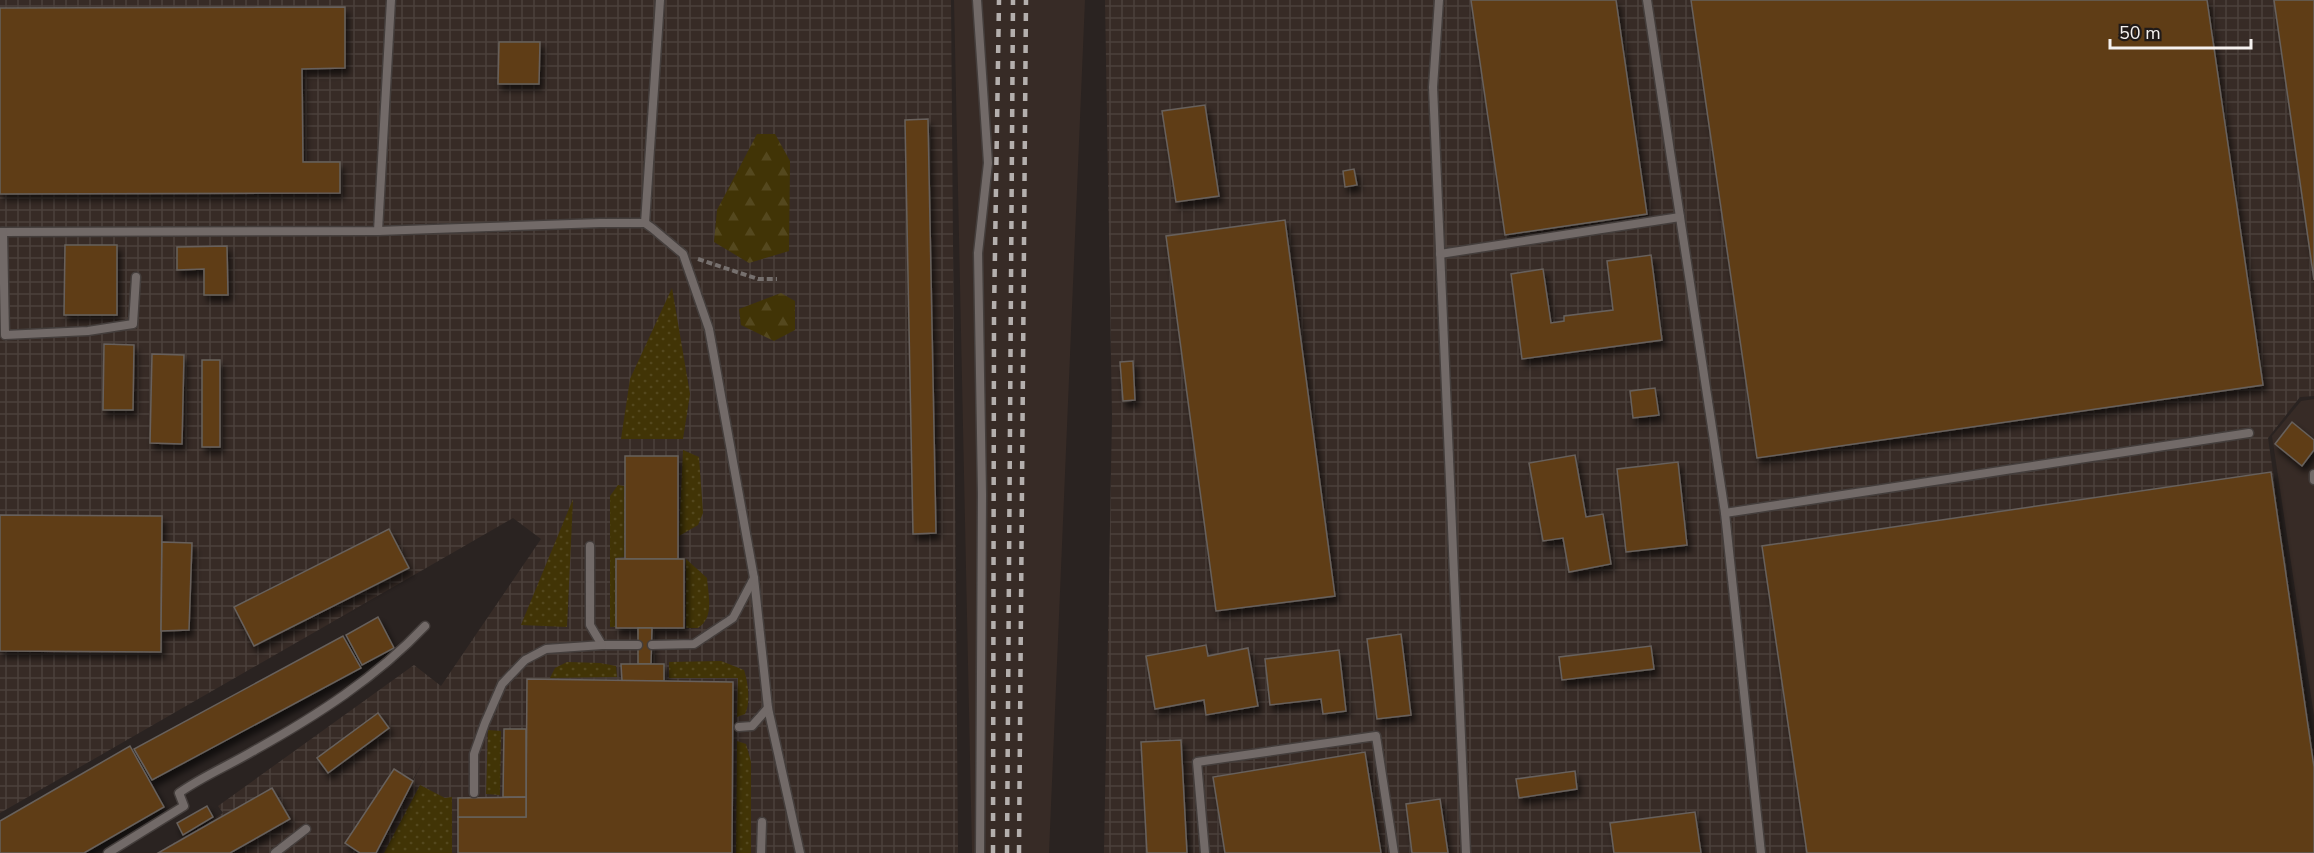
<svg xmlns="http://www.w3.org/2000/svg" width="2314" height="853" viewBox="0 0 2314 853" font-family="'Nunito Sans',sans-serif">
<style>
.built{fill:#372b26}
.industrial{fill:url(#industrial-grid)}
.grass{fill:url(#grass-dots)}
.forest{fill:url(#forest-firs)}
.building{fill:#5f3d18;stroke:#67615c;stroke-width:1.5;filter:url(#shadow)}
.lines{fill:none;stroke-linecap:round;stroke-linejoin:round}
.lane-casing{stroke:#443e3c;stroke-width:11}
.path{stroke:#76706e;stroke-width:4;stroke-dasharray:6 3;stroke-linecap:butt}
.lane{stroke:#726a68;stroke-width:8}
.rail{stroke:#b4afad;stroke-width:4.5;stroke-dasharray:8 8;stroke-linecap:butt}
</style>
<defs>
<pattern id="industrial-grid" width="8" height="8" patternUnits="userSpaceOnUse" patternTransform="scale(1.5)"><rect width="8" height="8" fill="#372b26"/><path d="M0 4h8M4 0v8" fill="none" stroke="#4b403b"/></pattern>
<pattern id="grass-dots" width="8" height="8" patternUnits="userSpaceOnUse" patternTransform="scale(1.5)"><rect width="8" height="8" fill="#413406"/><path d="M2 2h.1M6 6h.1" fill="none" stroke="#54481e" stroke-width="1.8" stroke-linecap="round"/></pattern>
<pattern id="forest-firs" width="22" height="20" patternUnits="userSpaceOnUse" patternTransform="scale(1.5)"><rect width="22" height="20" fill="#413406"/><path d="M5 1l3.5 6h-7zM16 11l3.5 6h-7z" fill="#54481e"/></pattern>
<filter id="shadow"><feDropShadow dx="3.5" dy="6" stdDeviation="3" flood-color="#0009"/></filter>
</defs>
<rect width="100%" height="100%" fill="#2a2321"/>
<!-- built -->
<g class="built">
<polygon points="954,0 1085,0 1049,853 972,853"/>
<polygon points="2314,399 2314,716 2272,436 2301,401"/>
</g>
<!-- industrial -->
<g class="industrial">
<polygon points="0,0 951,0 958,853 377,853 425,757 374,853 157,853 223,813 218,806 414,665 441,686 541,539 513,518 0,813"/>
<polygon points="1105,0 2314,0 2314,396 2300,397 2268,438 2314,754 2314,853 1104,853 1112,417"/>
</g>
<!-- grass -->
<g class="grass">
<polygon points="672,288 690,394 683,439 621,439 630,379"/>
<polygon points="683,450 699,457 703,513 698,525 679,536"/>
<polygon points="618,485 624,486 624,557 615,558 615,627 610,627 610,496"/>
<polygon points="573,499 567,627 521,625"/>
<path d="M686 559 707 578C708 595 715 617 698 628H686Z"/>
<path d="M721 661 744 670C748 682 751 703 745 714L737 717 738 678H669V662Z"/>
<polygon points="567,662 600,663 616,666 617,677 550,678 555,668"/>
<polygon points="488,730 501,731 500,795 486,794"/>
<polygon points="737,741 746,744 751,762 751,853 736,853"/>
<polygon points="420,785 445,798 452,797 452,853 384,853"/>
</g>
<!-- forest -->
<g class="forest">
<polygon points="757,134 775,134 790,161 789,251 749,263 714,242 717,210"/>
<polygon points="781,293 795,301 795,330 774,341 741,325 739,309"/>
</g>
<!-- building -->
<g class="building">
<polygon points="1471,0 1616,0 1647,214 1505,235"/>
<polygon points="1691,0 2207,0 2263,385 1757,458"/>
<polygon points="2274,0 2314,0 2314,280"/>
<polygon points="345,7 345,68 302,69 303,162 340,162 340,193 0,194 0,8"/>
<polygon points="499,42 540,42 539,84 498,84"/>
<polygon points="1205,105 1219,196 1176,202 1162,111"/>
<polygon points="928,119 936,533 913,534 905,120"/>
<polygon points="1354,169 1357,185 1345,187 1343,171"/>
<polygon points="1285,220 1335,596 1216,611 1166,236"/>
<polygon points="65,245 117,245 117,315 64,315"/>
<polygon points="227,246 228,295 204,295 204,269 177,270 177,247"/>
<polygon points="1651,255 1662,340 1522,359 1511,274 1543,269 1551,323 1564,321 1564,316 1613,310 1607,261"/>
<polygon points="104,344 134,345 133,410 103,410"/>
<polygon points="152,354 184,355 182,444 150,443"/>
<rect x="202" y="360" width="18" height="87"/>
<polygon points="1133,361 1135,400 1123,401 1120,362"/>
<polygon points="1655,388 1659,415 1633,418 1630,391"/>
<polygon points="2292,422 2314,440 2314,450 2302,466 2275,444"/>
<polygon points="1575,455 1586,517 1603,514 1611,564 1569,572 1563,538 1543,541 1529,463"/>
<rect x="625" y="456" width="53" height="103"/>
<polygon points="1678,462 1687,545 1626,552 1617,469"/>
<polygon points="2271,472 2314,767 2314,853 1807,853 1762,546"/>
<polygon points="0,515 162,516 161,652 0,651"/>
<polygon points="389,529 409,568 254,646 234,607"/>
<polygon points="162,542 192,543 189,630 161,631"/>
<rect x="616" y="559" width="68" height="69"/>
<polygon points="378,617 394,648 362,665 346,635"/>
<polygon points="638,628 652,628 651,664 638,664"/>
<polygon points="1401,634 1411,715 1377,719 1367,639"/>
<polygon points="343,636 361,668 152,780 134,749"/>
<polygon points="1206,645 1208,656 1248,648 1258,706 1206,715 1204,700 1155,709 1146,656"/>
<polygon points="1651,646 1654,669 1562,680 1559,657"/>
<polygon points="1339,650 1346,711 1323,714 1321,699 1270,705 1265,659"/>
<polygon points="621,664 664,664 664,681 622,681"/>
<polygon points="527,679 733,682 732,853 458,853 458,817 526,817"/>
<polygon points="378,713 389,728 328,773 317,758"/>
<polygon points="504,729 526,729 526,797 503,797"/>
<polygon points="1181,740 1187,853 1147,853 1141,742"/>
<polygon points="130,746 164,807 84,853 0,853 0,821"/>
<polygon points="1365,752 1381,853 1225,853 1213,777"/>
<polygon points="394,769 413,781 376,853 360,853 345,843"/>
<polygon points="1575,771 1577,789 1519,798 1516,779"/>
<polygon points="272,788 290,819 230,853 158,853"/>
<polygon points="526,797 526,817 458,817 458,798"/>
<polygon points="1440,799 1448,853 1412,853 1406,804"/>
<polygon points="207,806 213,817 183,835 177,823"/>
<polygon points="1695,812 1701,853 1614,853 1610,823"/>
</g>
<g class="lines">
<defs>
<g id="lane">
<polyline points="977,0 988,163 978,253 982,494 980,853"/>
<polyline points="1439,0 1433,87 1466,853"/>
<polyline points="1647,0 1725,513 1761,853"/>
<polyline points="645,223 660,0"/>
<polyline points="378,231 391,0"/>
<polyline points="0,232 378,231 600,223 645,223 652,228 683,254 709,329 754,578 768,708 800,853"/>
<polyline points="3,232 5,335 88,331 133,324 136,277"/>
<polyline points="1440,254 1680,217"/>
<polyline points="2314,474 2314,480"/>
<polyline points="1725,513 2249,433"/>
<polyline points="590,546 590,625 602,645 638,645"/>
<polyline points="652,645 694,644 733,618 754,578"/>
<polyline points="739,727 752,726 768,708"/>
<polyline points="474,793 474,754 485,723 502,684 525,660 546,649 602,645"/>
<path d="M108 853 184 806 179 793C203 776 230 765 255 750 316 716 377 677 425 626"/>
<polyline points="275,853 306,829"/>
<polyline points="761,853 762,822"/>
<polyline points="1205,853 1197,762 1376,736 1394,853"/>
</g>
</defs>
<!-- lane casing -->
<use href="#lane" class="lane-casing"/>
<!-- path -->
<polyline class="path" points="698,259 758,279 777,279"/>
<!-- lane -->
<use href="#lane" class="lane"/>
<!-- rail -->
<g class="rail">
<polyline points="993,853 994,314 999,0"/>
<polyline points="1007,853 1013,0"/>
<polyline points="1019,853 1026,0"/>
</g>
</g>
<!-- scale -->
<path d="M2110 39v9h141v-9" fill="none" stroke="#f5f1ef" stroke-width="3"/>
<text x="2119" y="39" font-size="18" fill="#f5f1ef" stroke="#201a18" stroke-width="4.5" paint-order="stroke">50 m</text>
</svg>
